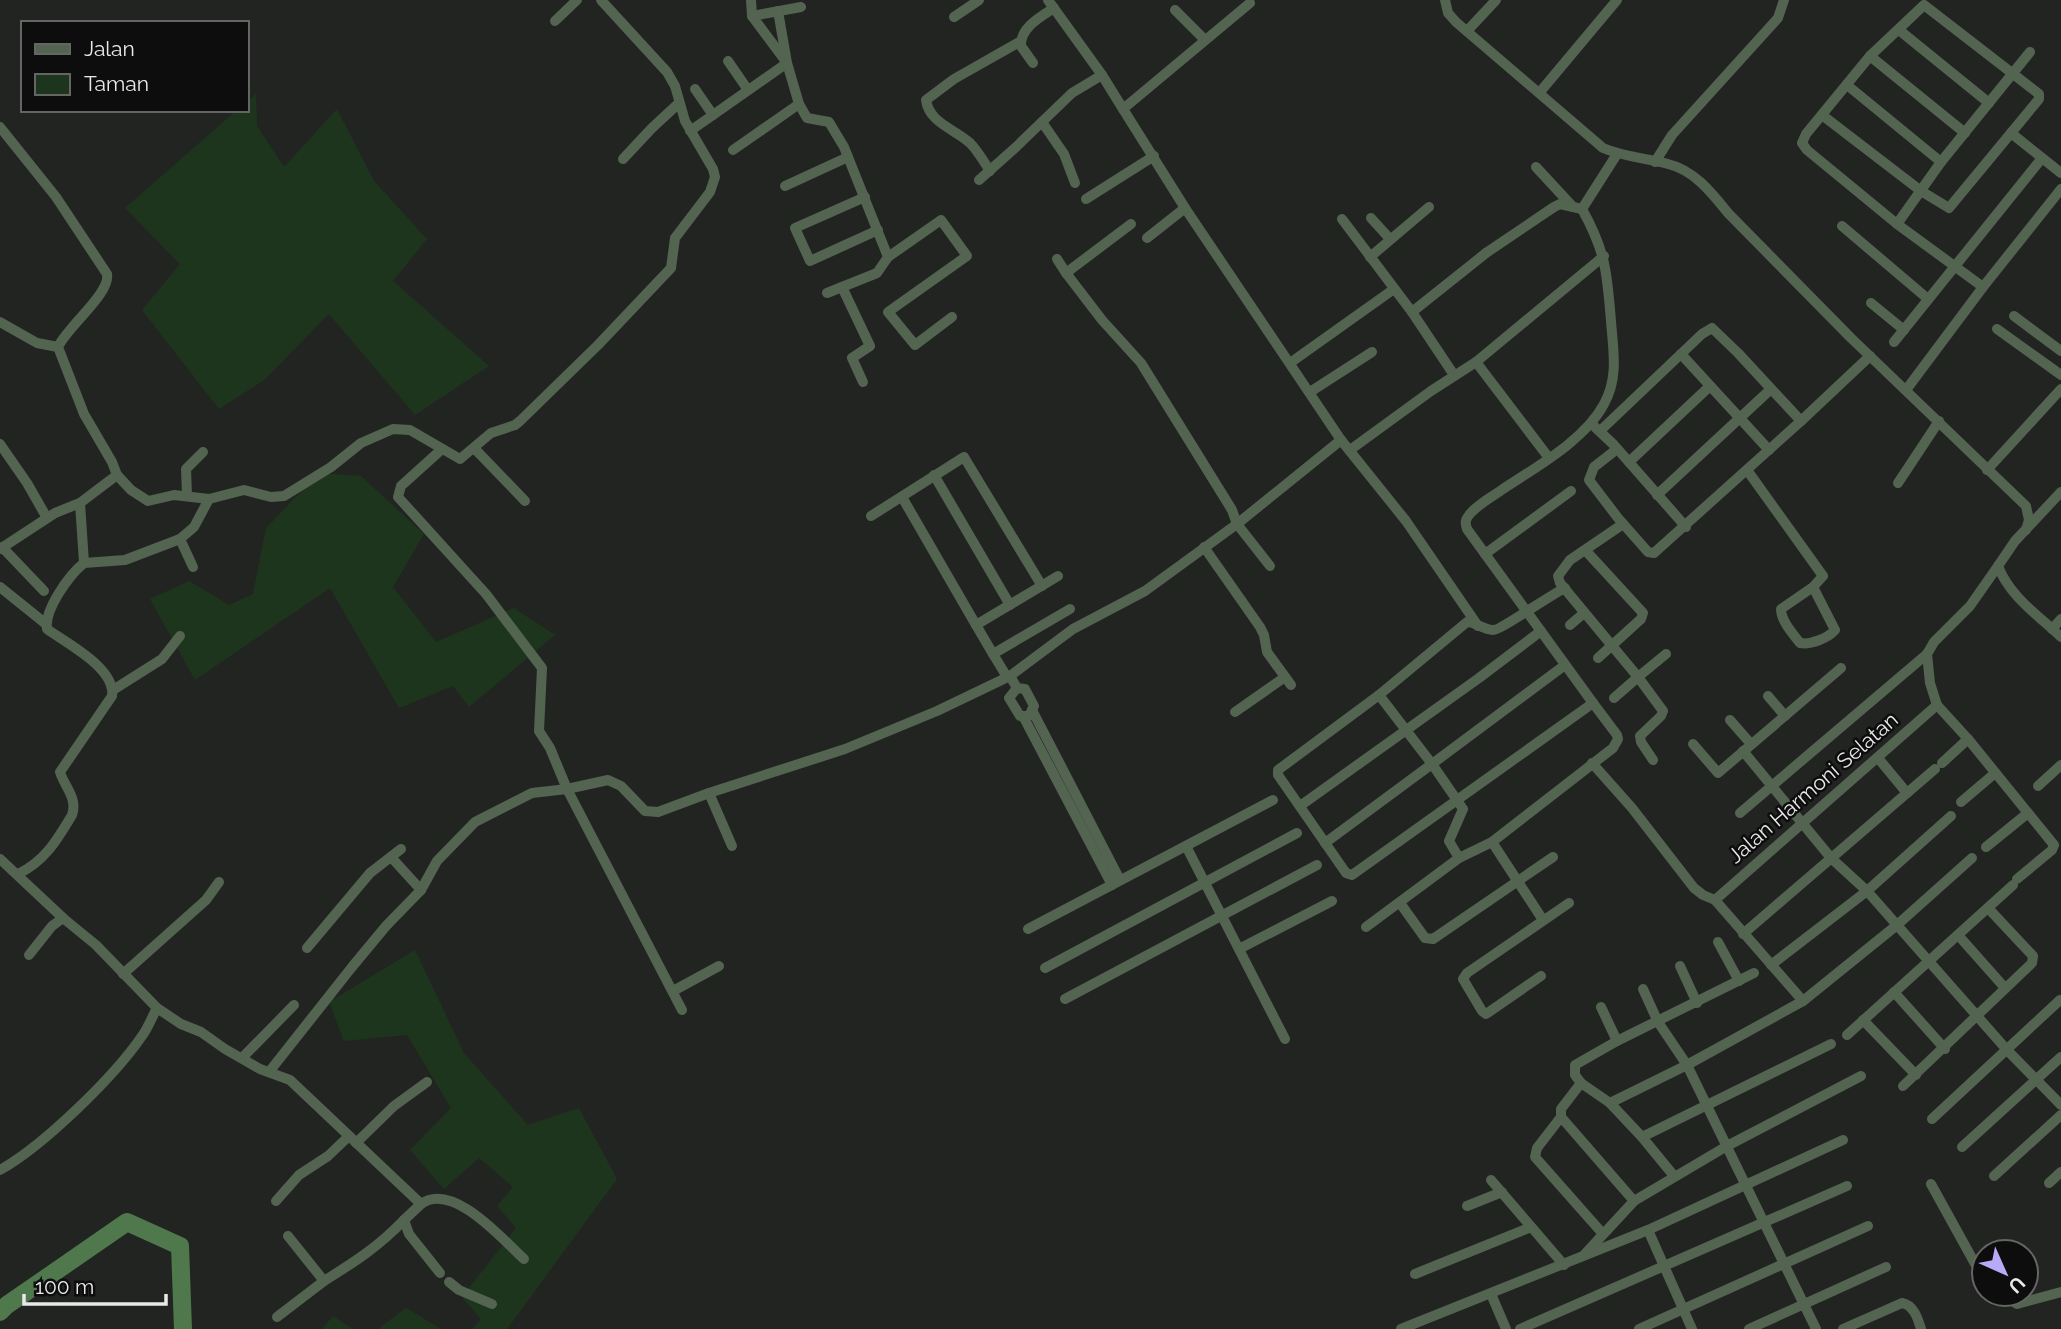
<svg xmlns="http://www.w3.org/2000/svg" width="2061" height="1329" viewBox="0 0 2061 1329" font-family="Raleway,sans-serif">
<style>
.green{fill:#1e351d}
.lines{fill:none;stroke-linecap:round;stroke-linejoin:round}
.river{stroke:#50784d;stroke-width:18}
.minor{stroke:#536451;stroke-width:10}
.labels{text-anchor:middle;stroke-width:5;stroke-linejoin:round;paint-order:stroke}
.street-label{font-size:21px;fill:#e8e9e8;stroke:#0c0d0c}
</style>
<rect width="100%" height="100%" fill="#222422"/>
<!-- green -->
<g class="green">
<polygon points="256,94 257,126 284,167 337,109 374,181 427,239 393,281 489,366 415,415 329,314 264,380 219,409 142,310 180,264 125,208 237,110 247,110 247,102"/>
<polygon points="319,473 361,476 424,534 393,587 436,642 514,608 555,635 469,707 453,686 399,708 330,588 195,680 150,599 189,581 229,605 253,594 266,528"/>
<polygon points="415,950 464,1053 528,1125 579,1108 617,1179 507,1329 472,1329 481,1319 462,1297 516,1228 497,1206 513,1187 479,1158 444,1189 410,1150 451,1108 407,1035 344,1041 329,1002"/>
<polygon points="406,1308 441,1329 378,1329"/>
<polygon points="333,1316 353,1329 322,1329"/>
</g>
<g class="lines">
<!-- river -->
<polyline class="river" points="0,1312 7,1305 127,1222 180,1246 183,1329"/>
<!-- minor -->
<g class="minor">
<polyline points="751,0 752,16"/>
<polyline points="1048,0 1102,75 1123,109"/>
<path d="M1445 0 1448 13 1456 22 1603 148C1624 157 1646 158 1668 164 1694 170 1712 193 1728 213L1851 338 2026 506 2029 520 2026 530"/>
<polyline points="1250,3 1123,109 1185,208 1341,440 1406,521 1478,626"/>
<polyline points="1175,10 1205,40"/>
<polyline points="954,17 979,0"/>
<polyline points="555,21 577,0"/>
<polyline points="1899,30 1989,103"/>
<polyline points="1467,31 1496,0"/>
<polyline points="1870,56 1965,133"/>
<polyline points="728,61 748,90"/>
<path d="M1033 63 1021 46C1020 28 1040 17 1054 8"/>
<polyline points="1847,85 1941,162"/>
<polyline points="1540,92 1617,0"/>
<polyline points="799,104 807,118 829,122 844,147 888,257 877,273 827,293"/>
<polyline points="713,115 787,63 752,16 801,7"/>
<polyline points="1822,115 1921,191 1949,208 2011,133"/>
<polyline points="1042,122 1064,154 1075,183"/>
<path d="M0 127 56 197 107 274C111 293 67 327 58 347L84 414 112 462 117 475 80 503 84 563C69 575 44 610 47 629 66 643 116 668 112 696L60 772C64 786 78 798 72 815 57 840 45 861 18 874"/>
<polyline points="690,131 713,115 695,89"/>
<polyline points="733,150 799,104 787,63 778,11"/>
<polyline points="623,159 652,128 679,103"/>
<polyline points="1655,162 1672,135 1778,18 1784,0"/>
<polyline points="1536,167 1573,207"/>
<path d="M990 171C984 162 978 151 970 143 955 129 929 123 926 100L954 79 1021 41"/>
<polyline points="979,180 1015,148 1072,93 1102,75"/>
<polyline points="785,186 848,157"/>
<polyline points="865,197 795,228 810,261 878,230"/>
<polyline points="1086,199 1154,156"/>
<polyline points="1371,218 1390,239"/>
<polyline points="1342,219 1412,312 1486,253 1554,207 1560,204 1582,209"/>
<polyline points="1131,224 1066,273 1102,320 1141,363 1232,510 1237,524 1270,566"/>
<polyline points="1897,224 1941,162 2030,52"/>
<polyline points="1842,226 1928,299"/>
<polyline points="1147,238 1185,208"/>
<polyline points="888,257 941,220 967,256 888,312 915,345 952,317"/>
<polyline points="1370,257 1429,207"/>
<polyline points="1057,259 1066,273"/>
<polyline points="842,287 870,346 852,358 863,382"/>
<polyline points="1983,287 2061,189"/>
<polyline points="1871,303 1904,330"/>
<polyline points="1412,312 1454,375"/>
<polyline points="2014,316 2061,351"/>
<polyline points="0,322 37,343 58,347"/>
<polyline points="1997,329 2061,375"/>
<polyline points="1894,342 2042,158"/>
<polyline points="1681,354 1769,450"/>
<polyline points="1476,362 1549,458"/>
<polyline points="1290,363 1394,289"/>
<polyline points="1906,390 1983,287 1897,224 1807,150 1802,143 1806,134 1870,56 1924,5 2039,94 2039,99 2011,133 2061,173"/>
<polyline points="1310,392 1372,352"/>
<polyline points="1595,427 1614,445 1686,527"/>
<polyline points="1601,430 1702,334 1712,328 1738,353 1801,421"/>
<polyline points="0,444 27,483 47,518"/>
<polyline points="474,448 525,501"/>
<polyline points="442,449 401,486 398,497 486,594 542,668 539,731 550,748 567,789 682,1010"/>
<polyline points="1617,449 1594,467 1589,480 1618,518 1648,552 1654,553 1801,421 1870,356"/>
<polyline points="1350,450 1431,391 1476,362 1604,256"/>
<polyline points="1629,462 1710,386"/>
<path d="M1747 470 1823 576 1813 587 1781 609C1781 621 1793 634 1800 643 1811 645 1828 638 1835 630L1813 587"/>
<polyline points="1987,470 2061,389"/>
<polyline points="117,475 131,490 148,501 174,495 209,499 244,490 271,497 284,496 331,467 361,443 393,429 410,430 460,459 491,433 515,425 520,421 598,345 671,268 675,238 710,192 715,177 713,169 685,121 675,86 667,72 601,0"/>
<polyline points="934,475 1010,605"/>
<polyline points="1898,483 1939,421"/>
<path d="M2061 492 2015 541 1998 566C2010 597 2038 615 2061 637"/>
<polyline points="187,495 186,469 203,452"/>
<polyline points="1657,495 1771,389"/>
<polyline points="902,497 976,625"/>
<polyline points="871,516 964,457 1042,586"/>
<polyline points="180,539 193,567"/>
<polyline points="2,547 44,591"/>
<polyline points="1204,547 1260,627 1264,635 1267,652 1291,685"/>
<polyline points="0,549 55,513 80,503"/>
<polyline points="1586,551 1643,613 1641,619 1598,658"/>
<polyline points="1485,554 1571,491"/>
<polyline points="84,563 125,560 180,539 194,527 209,499"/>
<polyline points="0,587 46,624"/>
<polyline points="1570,625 1584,613"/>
<polyline points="2052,629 2061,619"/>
<polyline points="993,654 976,625 1058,576"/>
<polyline points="1927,654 1930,683 1937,705 1968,739 2054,845 2052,850 2017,879"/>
<path d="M1565 665 1432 764 1379 695 1278 770V775L1346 873 1352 875 1593 703 1467 529C1465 523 1465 520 1469 515 1478 504 1492 497 1503 489 1536 467 1585 440 1604 404 1619 377 1613 350 1611 321 1607 273 1606 252 1582 209L1617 154"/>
<polyline points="1010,676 1017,688 1025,689 1034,706 1029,716 1020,716 1009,698 1017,688"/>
<polyline points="1007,677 993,654 1070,609"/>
<polyline points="113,690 162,659 180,636"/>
<path d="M1379 695 1467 622C1476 622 1483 630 1493 630 1499 631 1552 594 1565 588"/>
<polyline points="1768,696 1785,716"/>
<polyline points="1614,698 1638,677 1560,583 1558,576 1570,560 1623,524"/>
<polyline points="1032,710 1120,880"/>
<polyline points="1235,712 1285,677"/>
<polyline points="1023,716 1112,885"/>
<polyline points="1730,720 1751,744"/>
<polyline points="1693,744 1718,773 1841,668"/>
<polyline points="1743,751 1831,858 1867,891 2007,1050 2061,1105"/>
<polyline points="1878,758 1907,793"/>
<polyline points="1653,760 1641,742 1640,736 1661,716 1663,711 1638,677 1666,654"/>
<polyline points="1592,763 1632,808 1694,888 1703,895 1715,900 1803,1001"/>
<polyline points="1942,763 1968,739"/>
<polyline points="2038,786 2061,765"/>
<polyline points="709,793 732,846"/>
<polyline points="1961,802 1994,774"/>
<polyline points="1300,806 1479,678 1541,631"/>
<polyline points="1740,813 1927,654 1934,642 1970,606 1998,566"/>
<polyline points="1492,842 1543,920"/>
<polyline points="1325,843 1432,764 1463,809 1449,841 1459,858"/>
<polyline points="1186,846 1285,1039"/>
<polyline points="1986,847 2028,813"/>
<polyline points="391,857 421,890"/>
<path d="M0 859 63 918 96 945 157 1008 181 1024 201 1032 225 1049 260 1069 290 1080 421 1204C453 1181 503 1240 524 1259"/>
<polyline points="1715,900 1937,705"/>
<polyline points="1400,903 1425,938 1433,939 1553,857"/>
<polyline points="1366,927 1459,858 1492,842 1613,748 1618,739 1617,735 1593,703"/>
<polyline points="1028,929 1273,800"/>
<polyline points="1743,934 1935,769"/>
<polyline points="1958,935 2005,988"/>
<polyline points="1718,942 1739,981"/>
<polyline points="307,948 370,873 401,849"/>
<polyline points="1239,949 1332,901"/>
<polyline points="29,955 52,926 63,918"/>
<polyline points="1771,965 1867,891 1951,816"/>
<polyline points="1680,966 1697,1003"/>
<polyline points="1045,968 1297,833"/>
<polyline points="123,974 206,900 219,882"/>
<polyline points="1541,976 1486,1014 1482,1011 1463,979 1467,973 1569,903"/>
<polyline points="1643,989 1658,1022 1687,1065 1816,1329"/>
<polyline points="673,991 719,966"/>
<polyline points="1894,992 1945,1049"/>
<polyline points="1065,999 1317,865"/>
<polyline points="1601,1007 1617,1041"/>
<polyline points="1863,1020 1916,1075"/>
<polyline points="1847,1035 2013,885"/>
<polyline points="242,1058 294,1005"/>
<polyline points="269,1072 352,967 386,926 421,890 437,861 475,822 532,793 567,789 608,780 621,786 645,811 658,812 709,793 845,749 937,711 1010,676 1073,629 1145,591 1237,524 1341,440"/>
<polyline points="1903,1086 2032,963 2033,956 1988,908"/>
<polyline points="1610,1103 1687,1065 1803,1001 1897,925 1972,858"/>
<polyline points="1561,1117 1561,1109 1581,1083"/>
<polyline points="1932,1119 2060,1000"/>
<polyline points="1642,1137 1831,1044"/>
<polyline points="356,1143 394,1106 427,1082"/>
<polyline points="1962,1147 2061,1057"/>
<path d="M0 1170C43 1146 114 1077 142 1036 148 1028 152 1017 157 1008"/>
<polyline points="1674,1176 1642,1137 1610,1103 1581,1083 1575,1075 1575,1065 1617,1041 1754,973"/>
<polyline points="1994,1176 2061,1115"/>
<polyline points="1491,1180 1564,1265"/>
<polyline points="2049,1183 2061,1172"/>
<polyline points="1931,1184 1984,1280"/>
<polyline points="276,1201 299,1175 328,1156 349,1136"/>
<polyline points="421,1204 404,1220 409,1234 440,1273"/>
<polyline points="1467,1206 1502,1192"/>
<polyline points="1648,1230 1692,1329"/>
<polyline points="1603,1234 1535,1157 1537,1148 1561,1117 1634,1201"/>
<path d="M288 1236 324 1281C356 1261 378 1247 404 1220"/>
<polyline points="1585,1254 1634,1201 1727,1146 1861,1076"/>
<polyline points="1415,1274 1531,1227"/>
<polyline points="449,1282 459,1290 492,1304"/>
<polyline points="1491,1294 1506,1329"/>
<polyline points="2001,1294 2017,1304 2061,1292"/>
<polyline points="277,1317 324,1281"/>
<polyline points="1401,1329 1648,1230 1843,1140"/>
<polyline points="1520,1329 1847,1186"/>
<polyline points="1639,1329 1868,1226"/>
<polyline points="1749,1329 1886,1267"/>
<path d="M1843 1329 1902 1303C1914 1305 1918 1319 1921 1329"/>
</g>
</g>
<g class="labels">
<!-- street labels -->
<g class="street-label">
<text transform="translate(1813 788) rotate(-41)" y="7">Jalan Harmoni Selatan</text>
</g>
</g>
<!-- legend -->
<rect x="21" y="21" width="228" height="91" fill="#0c0d0c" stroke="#646564" stroke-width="2"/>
<rect x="35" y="44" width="35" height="10" fill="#536451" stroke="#646564" stroke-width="2"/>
<text x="84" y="56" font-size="21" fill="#e8e9e8">Jalan</text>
<rect x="35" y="74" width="35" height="21" fill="#1e351d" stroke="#646564" stroke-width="2"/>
<text x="84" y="91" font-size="21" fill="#e8e9e8">Taman</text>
<!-- north arrow -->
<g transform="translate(2005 1273) rotate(135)"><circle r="33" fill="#0c0d0c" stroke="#646564" stroke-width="2"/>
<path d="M0-5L12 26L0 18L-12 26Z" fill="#b9aaf7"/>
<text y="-10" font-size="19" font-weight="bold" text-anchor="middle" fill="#e8e9e8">U</text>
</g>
<!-- scale -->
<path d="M24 1294v10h142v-10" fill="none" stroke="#e8e9e8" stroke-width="3.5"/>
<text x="35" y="1294" font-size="21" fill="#e8e9e8" stroke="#0c0d0c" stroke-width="5" paint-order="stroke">100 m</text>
</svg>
